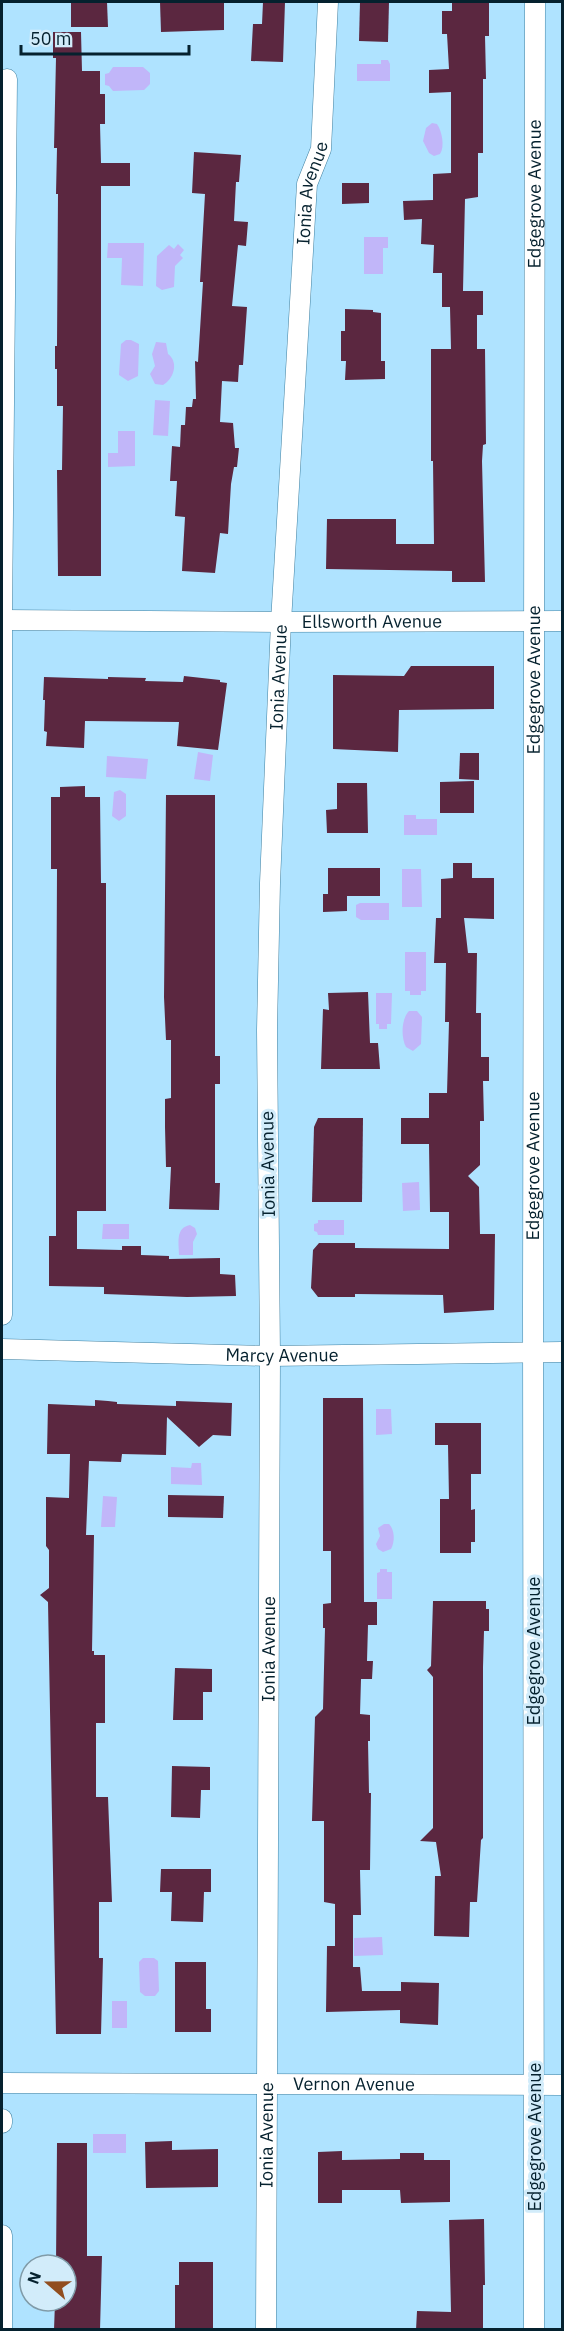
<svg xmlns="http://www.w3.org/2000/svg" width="564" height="2331" viewBox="0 0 564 2331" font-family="'IBM Plex Sans',sans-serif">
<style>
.water{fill:#c1b6f9}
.building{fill:#5b2740}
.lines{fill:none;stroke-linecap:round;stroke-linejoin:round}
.street-casing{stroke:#4081a1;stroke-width:21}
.street{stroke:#fff;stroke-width:20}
.labels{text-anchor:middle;stroke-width:6;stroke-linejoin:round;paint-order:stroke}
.street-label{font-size:18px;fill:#05212e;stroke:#d2ecfa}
</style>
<rect width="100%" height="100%" fill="#afe3ff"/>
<!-- water -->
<g class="water">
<polygon points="381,60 388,60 390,64 390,81 357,81 357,64 381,64"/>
<polygon points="113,67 143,67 150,73 150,84 144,90 113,91 109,86 105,85 105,74 109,73"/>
<path d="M432 123 437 124C442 131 445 147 440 154L434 156 429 153 423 141 426 128Z"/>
<polygon points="364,237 388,237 388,248 383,248 383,274 364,274"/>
<polygon points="108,243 144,243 143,286 121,285 122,258 107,258"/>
<polygon points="178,244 184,250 180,255 183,258 175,266 174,287 162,290 156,286 157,256 169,245 174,249"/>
<polygon points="126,340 131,340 139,344 138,376 128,381 119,375 121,344"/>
<path d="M156 342 166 343 168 354C179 362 174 379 163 385L155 384 150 374 155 366 152 354Z"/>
<polygon points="155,400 170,401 168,436 153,435"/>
<polygon points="118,431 135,431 135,466 108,467 108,453 118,453"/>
<polygon points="198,752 213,755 210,781 194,779"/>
<polygon points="107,756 148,759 146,779 106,777"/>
<polygon points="120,790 126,794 126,816 119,821 112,816 114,792"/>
<polygon points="404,815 416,815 416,819 437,819 437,835 404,835"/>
<polygon points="402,869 421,869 422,907 402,907"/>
<polygon points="360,903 389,903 389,920 361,920 356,917 356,905"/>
<polygon points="405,952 426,952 426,991 421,991 421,995 410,995 410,991 405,991"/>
<polygon points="376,993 392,993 391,1024 387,1024 387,1029 379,1029 379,1024 376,1024"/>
<path d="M409 1011H417L422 1017 421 1044 413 1051 406 1047C401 1038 401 1019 409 1011Z"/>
<polygon points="419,1182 420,1210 403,1211 402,1183"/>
<polygon points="318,1220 344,1220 344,1235 318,1235 317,1232 314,1231 314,1224 318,1223"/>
<polygon points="103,1224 129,1224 129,1239 102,1239"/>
<path d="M190 1225 195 1228 197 1234 193 1242V1255H179C179 1243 175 1228 190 1225Z"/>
<polygon points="376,1409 391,1409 392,1434 376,1435"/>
<polygon points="192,1463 201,1463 202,1485 171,1484 171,1467 191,1468"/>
<polygon points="103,1496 117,1497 115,1527 101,1527"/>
<path d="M384 1524H389C395 1530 395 1542 391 1549L383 1552 378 1549 376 1544 380 1536 378 1528Z"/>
<polygon points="380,1569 387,1569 387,1572 392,1572 392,1599 377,1599 377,1573 380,1572"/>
<polygon points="382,1937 383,1955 354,1956 354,1938"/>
<polygon points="143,1958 154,1958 158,1961 159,1991 155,1996 145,1996 140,1992 139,1962"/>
<rect x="112" y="2001" width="15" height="27"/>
<rect x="93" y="2134" width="33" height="19"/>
</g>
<!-- building -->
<g class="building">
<polygon points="71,2 107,2 108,27 71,27"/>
<polygon points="160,2 224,2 224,30 161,32"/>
<polygon points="263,2 285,2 283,62 251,61 253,24 262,24"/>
<polygon points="360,2 389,2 388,42 359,41"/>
<polygon points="452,2 489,2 489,36 485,36 486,79 483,79 483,153 478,153 478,197 465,199 463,291 483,291 483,315 477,315 477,349 485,349 486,444 483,445 482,461 485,582 452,582 452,571 326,569 327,519 396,519 396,544 434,544 433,461 431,461 431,349 451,349 450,307 442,307 442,273 433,273 434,245 421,244 422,219 404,220 403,201 433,200 433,174 451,173 451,92 429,93 429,70 449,69 447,34 442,34 442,11 452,11"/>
<polygon points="53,32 81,32 82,71 100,71 100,94 105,94 105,124 100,124 101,163 130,163 130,186 101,186 101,576 58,576 57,470 62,470 63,406 57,406 57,369 55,369 55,346 57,346 58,194 56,194 57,148 54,148 56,58 53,58"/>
<polygon points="194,152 241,155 239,182 236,182 234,221 248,222 246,246 238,245 232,306 247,307 243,365 239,365 238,382 222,381 220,422 233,423 235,448 239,448 237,467 234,467 231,484 228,534 220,533 215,573 182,571 185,517 175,516 177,481 170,481 172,446 180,447 181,425 185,425 186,407 192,407 193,399 196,399 195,361 198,362 203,282 200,282 205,194 192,193"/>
<polygon points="342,183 369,183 369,203 342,204"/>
<polygon points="345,309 373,310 373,312 381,313 381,361 385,361 385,379 345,380 346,361 341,361 341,331 345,331"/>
<polygon points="411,666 494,666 494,709 399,710 398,752 333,749 333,675 404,676"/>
<polygon points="184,676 220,680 220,682 227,683 218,750 177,746 179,722 85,721 84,748 46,746 47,732 44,731 45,700 43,700 44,677 108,679 108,677 146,678 145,681 183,682"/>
<polygon points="460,753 479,753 479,780 459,779"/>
<polygon points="474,781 474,813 440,813 440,782"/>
<polygon points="337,783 367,783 368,833 327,833 326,810 337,809"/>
<polygon points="85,786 85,797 100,797 101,883 106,883 106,1211 77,1211 77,1249 122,1250 122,1246 141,1246 141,1255 169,1256 169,1259 220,1258 220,1274 235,1275 236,1296 187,1297 104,1294 104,1287 49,1286 49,1236 56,1236 56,1083 57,869 51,869 51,797 60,797 60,787"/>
<polygon points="166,795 215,795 215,1056 220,1056 220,1084 215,1084 215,1183 220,1183 219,1210 169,1209 171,1167 166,1167 165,1127 165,1099 171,1098 171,1040 166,1040 164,997"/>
<polygon points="453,863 472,863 472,878 494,878 494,919 464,918 468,953 477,953 476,1013 481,1013 481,1057 489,1057 489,1081 483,1081 484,1121 480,1121 480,1165 468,1176 479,1187 480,1234 495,1234 494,1310 444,1313 443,1295 355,1294 355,1297 318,1297 311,1288 313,1250 319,1243 355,1243 355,1248 449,1249 449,1212 430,1212 429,1144 401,1144 401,1118 429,1118 429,1093 447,1093 449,1022 445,1022 446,963 434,963 436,918 441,918 441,879 453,878"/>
<polygon points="328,868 380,868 380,896 347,896 347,911 323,912 323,894 328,894"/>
<polygon points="368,992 370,1043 378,1043 380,1069 321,1069 323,1009 329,1010 328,993"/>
<polygon points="318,1118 363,1118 362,1202 312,1202 314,1127"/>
<polygon points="323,1398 363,1398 364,1602 377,1602 377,1625 368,1625 367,1661 373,1661 372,1679 361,1679 360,1714 370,1715 370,1741 368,1741 369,1793 371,1793 370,1870 360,1870 361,1915 353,1915 353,1967 360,1967 362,1991 401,1991 401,1982 439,1983 438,2025 400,2023 400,2010 326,2012 327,1946 335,1946 335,1904 324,1902 324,1821 312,1821 315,1717 323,1709 325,1628 323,1628 323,1604 331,1603 331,1551 323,1551"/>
<polygon points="95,1400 108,1401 117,1402 117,1404 176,1406 176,1401 232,1403 231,1436 213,1435 199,1447 167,1417 166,1455 122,1454 121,1462 89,1461 86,1535 94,1535 92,1651 94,1651 94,1655 105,1655 105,1723 96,1723 96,1797 108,1797 112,1902 99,1902 99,1958 103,1958 101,2034 56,2034 48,1602 40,1595 49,1588 49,1550 46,1546 46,1497 69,1498 70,1454 47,1454 48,1404 95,1406"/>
<polygon points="435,1423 481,1423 481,1474 471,1474 471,1510 475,1509 475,1542 471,1542 471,1553 440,1553 440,1499 449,1499 448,1445 435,1445"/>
<polygon points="168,1495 224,1496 223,1518 168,1517"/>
<polygon points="433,1601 486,1601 486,1609 489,1609 489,1631 484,1631 483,1667 483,1838 481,1840 477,1902 470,1902 469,1937 434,1936 435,1876 441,1876 436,1842 420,1841 433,1828 433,1677 427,1670 431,1666"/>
<polygon points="175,1668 212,1669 212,1692 203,1692 203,1720 173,1720"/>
<polygon points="172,1766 210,1767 210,1790 201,1790 200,1818 171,1817"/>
<polygon points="161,1869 211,1869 211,1892 204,1892 203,1922 171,1921 172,1892 160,1892"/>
<polygon points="175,1962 206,1962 206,2009 211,2009 211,2032 175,2032"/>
<polygon points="172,2141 172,2150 218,2149 218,2187 146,2188 145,2142"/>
<polygon points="57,2143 87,2143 87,2256 102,2256 100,2330 54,2330 55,2302 66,2302 66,2265 56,2265"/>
<polygon points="342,2151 342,2160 400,2159 400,2153 424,2153 424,2160 450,2160 450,2202 401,2203 400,2190 342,2190 342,2203 318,2203 318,2152"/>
<polygon points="484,2219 485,2285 483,2285 483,2330 416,2330 417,2311 451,2312 449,2220"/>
<polygon points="179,2262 213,2262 213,2330 175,2330 175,2285 179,2285"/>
</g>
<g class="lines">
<defs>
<g id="street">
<path id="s1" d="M2 620 281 622 562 621"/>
<polyline points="2,1315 2,620 7,79"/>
<path id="s2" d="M2 1349 270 1356 562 1352"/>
<path id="s3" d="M2 2083 562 2085"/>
<polyline points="2,2119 2,2123"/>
<polyline points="2,2235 2,2330"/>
<path id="s4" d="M266 2330 270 1356 267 1030 270 883 281 622 307 184 321 149 328 2"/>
<path id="s5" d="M534 2330 533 1308 535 2"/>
</g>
</defs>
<!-- street casing -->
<use href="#street" class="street-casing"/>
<!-- street -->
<use href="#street" class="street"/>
</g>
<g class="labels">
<!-- street labels -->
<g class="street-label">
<text dy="6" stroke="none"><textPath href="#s4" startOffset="2139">Ionia Avenue</textPath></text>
<text dy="6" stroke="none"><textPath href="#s5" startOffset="2136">Edgegrove Avenue</textPath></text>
<text dy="6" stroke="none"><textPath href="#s1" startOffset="370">Ellsworth Avenue</textPath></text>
<text dy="6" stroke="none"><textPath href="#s4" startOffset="1653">Ionia Avenue</textPath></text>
<text dy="6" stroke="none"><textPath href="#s5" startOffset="1650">Edgegrove Avenue</textPath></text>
<text transform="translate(268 1164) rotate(-91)" y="6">Ionia Avenue</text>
<text dy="6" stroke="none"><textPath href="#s5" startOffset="1164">Edgegrove Avenue</textPath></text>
<text dy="6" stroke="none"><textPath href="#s2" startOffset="280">Marcy Avenue</textPath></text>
<text dy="6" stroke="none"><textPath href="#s4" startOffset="681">Ionia Avenue</textPath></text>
<text transform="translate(534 1651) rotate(-90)" y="6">Edgegrove Avenue</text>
<text dy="6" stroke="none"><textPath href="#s3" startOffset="352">Vernon Avenue</textPath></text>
<text dy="6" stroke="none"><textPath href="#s4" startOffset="195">Ionia Avenue</textPath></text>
<text transform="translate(535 2137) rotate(-90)" y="6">Edgegrove Avenue</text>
</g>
</g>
<!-- border -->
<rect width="564" height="2331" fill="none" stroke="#05212e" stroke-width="6"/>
<!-- north arrow -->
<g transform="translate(48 2283) rotate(290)"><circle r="28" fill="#d2ecfa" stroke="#809ba8" stroke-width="1.5"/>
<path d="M0-4.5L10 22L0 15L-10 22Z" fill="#914e1f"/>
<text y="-9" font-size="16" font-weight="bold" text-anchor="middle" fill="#05212e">N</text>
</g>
<!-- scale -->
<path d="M21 45v9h168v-9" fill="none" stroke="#05212e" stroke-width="3"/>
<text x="30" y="45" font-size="18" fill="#05212e" stroke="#d2ecfa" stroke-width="4.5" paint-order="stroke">50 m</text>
</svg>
